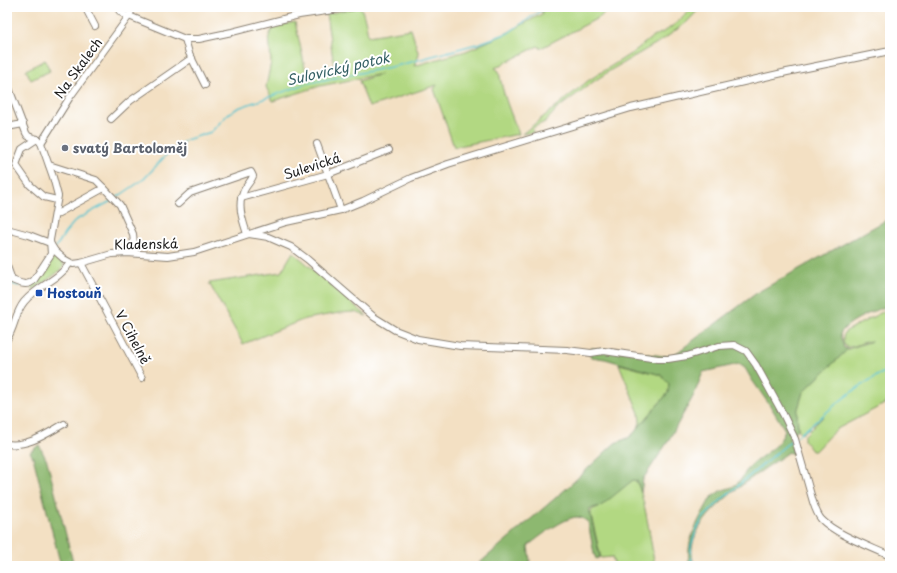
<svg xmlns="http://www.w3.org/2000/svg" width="897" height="573" viewBox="0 0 897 573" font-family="'Playpen Sans',sans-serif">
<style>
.green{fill:#b2d882;stroke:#677a4f}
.forest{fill:#8db870;stroke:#546a46}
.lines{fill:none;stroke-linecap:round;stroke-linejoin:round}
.stream{stroke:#57c4d0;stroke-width:1.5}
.minor-casing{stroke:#887e70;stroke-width:8}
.minor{stroke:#fff;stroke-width:6}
.worship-dot{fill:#6b7280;stroke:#fff;stroke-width:1.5}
.transit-dot{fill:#1a4fb4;stroke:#fff;stroke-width:1.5}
.labels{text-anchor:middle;stroke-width:4;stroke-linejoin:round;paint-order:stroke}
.street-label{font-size:13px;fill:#1c1c1c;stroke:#fff}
.worship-label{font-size:13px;font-weight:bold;fill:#5b616d;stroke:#fff;text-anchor:start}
.transit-label{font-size:13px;font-weight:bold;fill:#164399;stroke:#fff;text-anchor:start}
.water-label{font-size:14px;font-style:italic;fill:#345f64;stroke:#fff}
</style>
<rect width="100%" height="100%" fill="#fff"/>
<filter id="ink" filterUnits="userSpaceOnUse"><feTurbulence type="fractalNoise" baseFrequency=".025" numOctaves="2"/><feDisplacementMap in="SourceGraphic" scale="8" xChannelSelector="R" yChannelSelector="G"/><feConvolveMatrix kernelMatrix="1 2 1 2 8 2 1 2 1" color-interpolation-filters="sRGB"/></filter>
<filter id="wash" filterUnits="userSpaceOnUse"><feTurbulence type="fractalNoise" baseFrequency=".012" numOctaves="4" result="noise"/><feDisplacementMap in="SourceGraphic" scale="16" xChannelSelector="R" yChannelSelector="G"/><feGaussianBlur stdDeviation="0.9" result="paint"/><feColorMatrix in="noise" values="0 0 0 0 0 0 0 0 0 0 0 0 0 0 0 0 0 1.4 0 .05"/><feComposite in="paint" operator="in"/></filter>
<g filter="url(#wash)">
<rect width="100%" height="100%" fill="#f3e0c3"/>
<!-- green -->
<g class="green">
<path d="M361 7 366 23 368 36 411 29 419 55 414 66 466 51 503 35 542 14V7H611L600 17 541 48 542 49 538 46 495 68 499 71C502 93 511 114 519 134L454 147 434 89 437 85 369 107 359 81 381 74 320 86 273 101 266 87 271 62 269 35 274 27 295 22 307 77 335 72 326 14Z"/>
<polygon points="693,7 701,7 687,22 664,39 611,70 593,82 558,108 545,122 534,127 532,130 534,132 522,134 589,80 632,53 651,38 667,30 680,20"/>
<polygon points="45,60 50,71 31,80 26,70"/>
<polygon points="293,252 367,316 354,312 339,313 305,319 243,344 209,283 281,272"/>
<polygon points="53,257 56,258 58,257 64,266 57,273 33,290 31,287 37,282"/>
<path d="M890 308V336L886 337H890V369L888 371 890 370V401L837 429 829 436 815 451H812L804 440V436L824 416 802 434 798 429 797 412 803 392 848 349 872 341C862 341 855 348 846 347 842 342 842 336 846 331Z"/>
<polygon points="619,364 661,375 669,384 668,393 638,428 640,422 639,413"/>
<path d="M634 479C644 486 652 551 655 566H615L612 557 601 558 591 515V510L601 506 618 491Z"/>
</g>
<!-- forest -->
<g class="forest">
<path d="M890 218V305C875 311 848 320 840 334L844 348 848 349 803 392 797 412 798 429 789 437 794 455 789 452C761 472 696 510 692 548 691 553 693 560 694 566H689C686 538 698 522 710 499 714 495 718 492 723 490 728 488 732 488 735 485 743 480 744 472 750 466 763 454 780 447 785 430L771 407 752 380 745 368 739 364 703 372 694 395 667 443 643 479 641 493 637 481 633 480 601 506 589 509 600 557 596 559 594 554 588 522C585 520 581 517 577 517 565 517 537 538 528 546L530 561 528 566H476L567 488 615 443 628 438 633 434 668 393 669 384 661 375 605 359 590 357 591 348 665 356 675 354 758 292Z"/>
<polygon points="39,445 47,461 74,566 61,566 33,457 30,452"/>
</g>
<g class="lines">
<!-- stream -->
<g class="stream">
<polyline points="116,198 144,179 168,153 186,140 211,132 228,114 238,108 308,83 396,66 480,43 508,33 546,7"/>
<polyline points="56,247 65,233 76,220 113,200"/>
<polyline points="7,281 15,285 20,286"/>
<path d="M796 437C812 426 825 413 840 401 856 388 872 378 890 369"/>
<polyline points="692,566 691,546 697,529 704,517 720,501 793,439"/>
</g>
</g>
</g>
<g filter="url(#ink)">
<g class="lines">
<defs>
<g id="minor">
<polyline points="85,7 95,26"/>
<path d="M117 7C120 13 123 15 129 16L185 39H199L232 32 299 15 354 7"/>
<polyline points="185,39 189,53 205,85"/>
<path d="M7 83 26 133 28 136 37 139 41 143 53 177 58 196 50 240 51 254 34 280C28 287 19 283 12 280L7 266"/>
<polyline points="111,119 130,101 192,58"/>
<polyline points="7,127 23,124"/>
<polyline points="37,139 22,149 16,165 30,185 44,197 57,200"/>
<polyline points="41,143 70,97 129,16 133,7"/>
<polyline points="317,144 341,210"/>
<polyline points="49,165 96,180 104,188 120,205 133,234 135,253"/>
<polyline points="241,198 328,174 389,150"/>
<path d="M178 204 190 193 251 172 253 176C251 182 245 186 243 193 237 206 243 221 247 234"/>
<polyline points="55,215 104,188"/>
<polyline points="7,229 29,235 50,243 55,251 64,259 73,264 81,263 112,254 127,253 168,256 194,252 286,222 341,210 363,201 411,178 448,164 631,108 787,72 890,51"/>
<path d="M249 234 268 237 291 247 307 259 374 317 395 330 418 339 460 346 567 350 591 353 604 351 658 359H668L687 356 719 346 734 345 746 351 756 365 783 414 795 439 813 502C815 508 817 514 821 519 835 534 871 547 890 556"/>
<polyline points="81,263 142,378"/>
<path d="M7 339C15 327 15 313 24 302 37 286 59 280 70 263"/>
<path d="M7 444C28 447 46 434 64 424"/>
</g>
</defs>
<!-- minor casing -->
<use href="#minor" class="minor-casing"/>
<!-- minor -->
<use href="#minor" class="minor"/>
</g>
</g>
<!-- markers -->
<circle class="worship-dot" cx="65" cy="148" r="4"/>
<rect class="transit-dot" x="35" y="289" width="8" height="8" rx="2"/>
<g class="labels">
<!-- street labels -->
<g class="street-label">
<text transform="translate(78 68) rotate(-54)" y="5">Na Skalech</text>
<text transform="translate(312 166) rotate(-18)" y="5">Sulevická</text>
<text transform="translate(146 244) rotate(-1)" y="5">Kladenská</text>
<text transform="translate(133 337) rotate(62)" y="5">V Cihelně</text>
</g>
<!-- worship labels -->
<g class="worship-label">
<text x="73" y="153">svatý Bartoloměj</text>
</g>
<!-- transit labels -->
<g class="transit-label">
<text x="47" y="298">Hostouň</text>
</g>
<!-- water labels -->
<g class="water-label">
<text transform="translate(338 69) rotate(-13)" y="5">Sulovický potok</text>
</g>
</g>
<!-- margin -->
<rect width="897" height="573" fill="none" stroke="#fff" stroke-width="24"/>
</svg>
